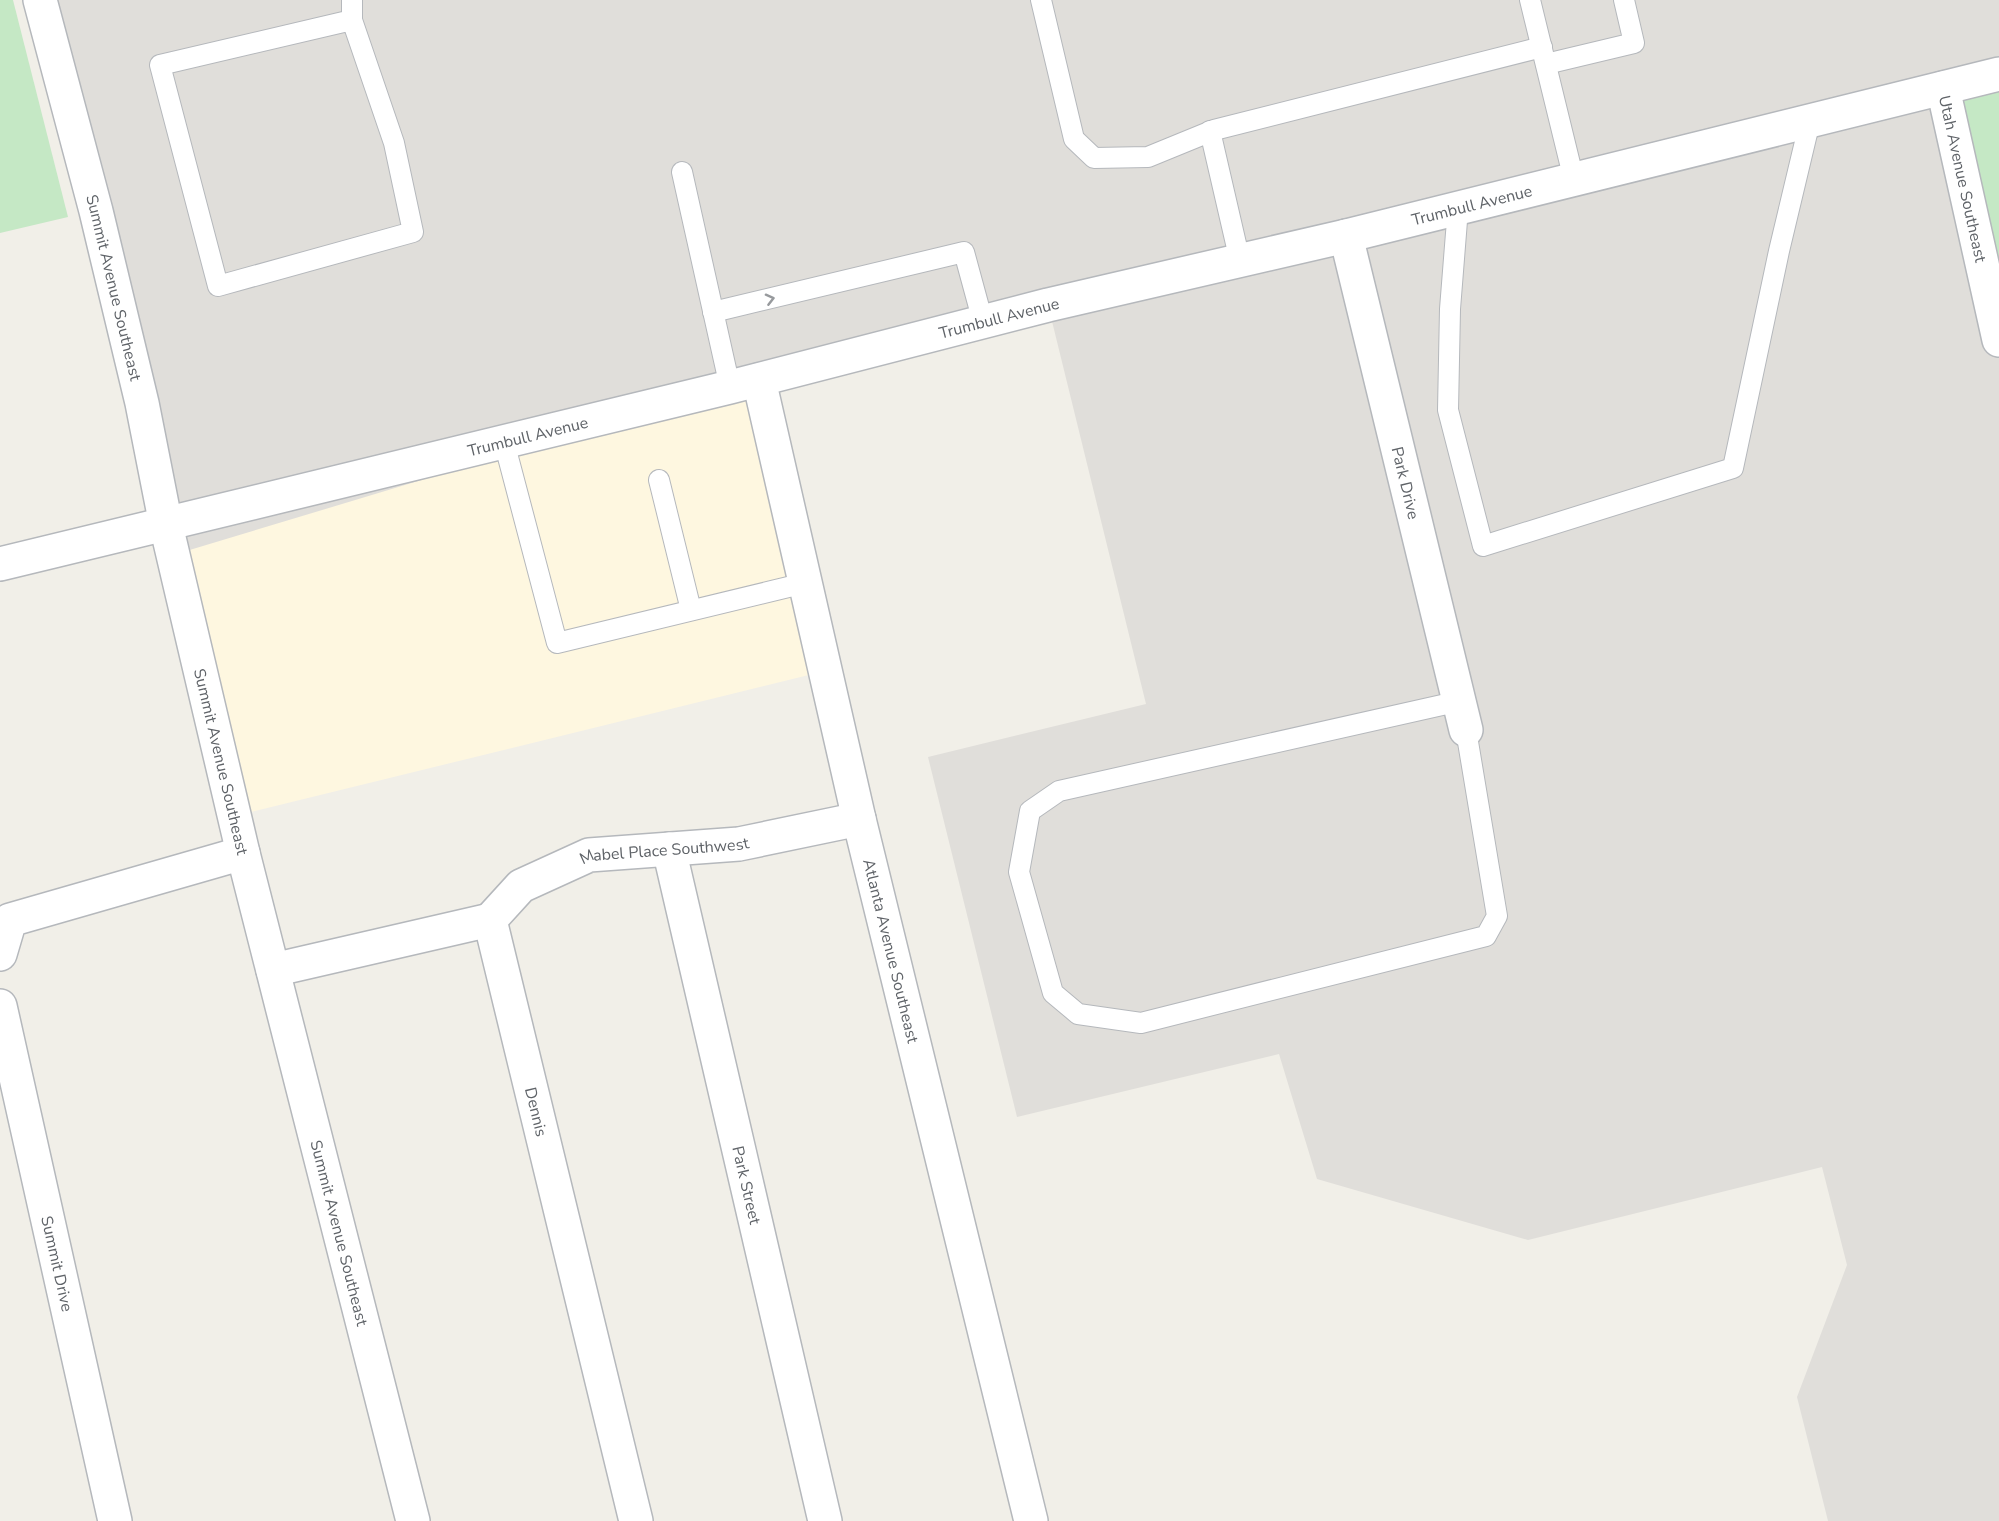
<svg xmlns="http://www.w3.org/2000/svg" width="1999" height="1521" viewBox="0 0 1999 1521" font-family="'Nunito Sans',sans-serif">
<style>
.commercial{fill:#fef7e0}
.industrial{fill:#e0deda}
.green{fill:#c5e8c5}
.lines{fill:none;stroke-linecap:round;stroke-linejoin:round}
.service-casing{stroke:#b5b8bc;stroke-width:22}
.minor-casing{stroke:#b5b8bc;stroke-width:36}
.tertiary-casing{stroke:#b5b8bc;stroke-width:36}
.service{stroke:#fff;stroke-width:20}
.minor{stroke:#fff;stroke-width:33}
.tertiary{stroke:#fff;stroke-width:33}
.oneway{stroke:#979a9d}
.labels{text-anchor:middle;stroke-width:6;stroke-linejoin:round;paint-order:stroke}
.street-label{font-size:16px;fill:#5f6368;stroke:#fff}
</style>
<rect width="100%" height="100%" fill="#f1efe8"/>
<!-- commercial -->
<polygon class="commercial" points="759,380 825,671 235,816 166,525"/>
<!-- industrial -->
<polygon class="industrial" points="40,0 1999,0 1999,1521 1828,1521 1797,1397 1847,1265 1822,1167 1528,1240 1317,1179 1279,1054 1017,1117 928,757 1146,704 1048,305 730,387 173,555"/>
<!-- green -->
<g class="green">
<polygon points="0,0 13,0 68,217 0,233"/>
<polygon points="1999,74 1999,340 1943,88"/>
</g>
<g class="lines">
<defs>
<g id="service">
<polyline points="352,0 352,20 394,143 413,232 218,286 160,65 352,20"/>
<polyline points="1041,0 1074,139 1094,158 1148,157 1214,130 1542,47"/>
<polyline points="1530,0 1574,180"/>
<polyline points="1546,64 1634,43 1624,0"/>
<polyline points="1210,131 1240,261"/>
<polyline points="682,172 730,387"/>
<polyline points="1458,208 1450,309 1448,410 1483,546 1733,468 1779,251 1810,121"/>
<polyline points="713,312 964,252 983,322"/>
<polyline points="504,442 557,643 805,583"/>
<polyline points="659,480 691,610"/>
<polyline points="1460,701 1059,791 1030,811 1019,872 1053,993 1078,1014 1141,1023 1486,936 1497,916 1466,730"/>
</g>
<g id="minor">
<path id="s1" d="M40 0 96 211 142 403 166 525 243 853 413 1521"/>
<path id="s2" d="M1943 88 1999 340"/>
<path id="s3" d="M1346 236 1466 730"/>
<path id="s4" d="M759 380 859 819 1031 1521"/>
<path id="s5" d="M669 849 825 1521"/>
<path id="s6" d="M490 920 521 886 589 855 739 844 859 819"/>
<polyline points="0,954 10,920 243,853"/>
<path id="s7" d="M273 970 490 920 636 1521"/>
<path id="s8" d="M0 1006 115 1521"/>
</g>
<g id="tertiary">
<path id="s9" d="M0 564 730 387 1048 305 1346 236 1999 74"/>
</g>
</defs>
<!-- service casing -->
<use href="#service" class="service-casing"/>
<!-- minor casing -->
<use href="#minor" class="minor-casing"/>
<!-- tertiary casing -->
<use href="#tertiary" class="tertiary-casing"/>
<!-- service -->
<use href="#service" class="service"/>
<!-- minor -->
<use href="#minor" class="minor"/>
<!-- tertiary -->
<use href="#tertiary" class="tertiary"/>
</g>
<!-- one-way arrows -->
<defs><path id="oneway-chevron" d="M-2-3.5L2.5 0L-2 3.5" fill="none" stroke-width="1.6" stroke-linecap="round" stroke-linejoin="round" transform="scale(1.5)"/></defs>
<use class="oneway" href="#oneway-chevron" transform="translate(770 299) rotate(-14)"/>
<g class="labels">
<!-- street labels -->
<g class="street-label">
<text dy="6" stroke="none"><textPath href="#s2" startOffset="93">Utah Avenue Southeast</textPath></text>
<text dy="6" stroke="none"><textPath href="#s9" startOffset="1515">Trumbull Avenue</textPath></text>
<text dy="6" stroke="none"><textPath href="#s1" startOffset="297">Summit Avenue Southeast</textPath></text>
<text dy="6" stroke="none"><textPath href="#s9" startOffset="1029">Trumbull Avenue</textPath></text>
<text dy="6" stroke="none"><textPath href="#s9" startOffset="543">Trumbull Avenue</textPath></text>
<text dy="6" stroke="none"><textPath href="#s3" startOffset="254">Park Drive</textPath></text>
<text dy="6" stroke="none"><textPath href="#s1" startOffset="783">Summit Avenue Southeast</textPath></text>
<text dy="6" stroke="none"><textPath href="#s6" startOffset="196">Mabel Place Southwest</textPath></text>
<text dy="6" stroke="none"><textPath href="#s4" startOffset="586">Atlanta Avenue Southeast</textPath></text>
<text dy="6" stroke="none"><textPath href="#s7" startOffset="420">Dennis</textPath></text>
<text dy="6" stroke="none"><textPath href="#s5" startOffset="345">Park Street</textPath></text>
<text dy="6" stroke="none"><textPath href="#s1" startOffset="1269">Summit Avenue Southeast</textPath></text>
<text dy="6" stroke="none"><textPath href="#s8" startOffset="264">Summit Drive</textPath></text>
</g>
</g>
</svg>
